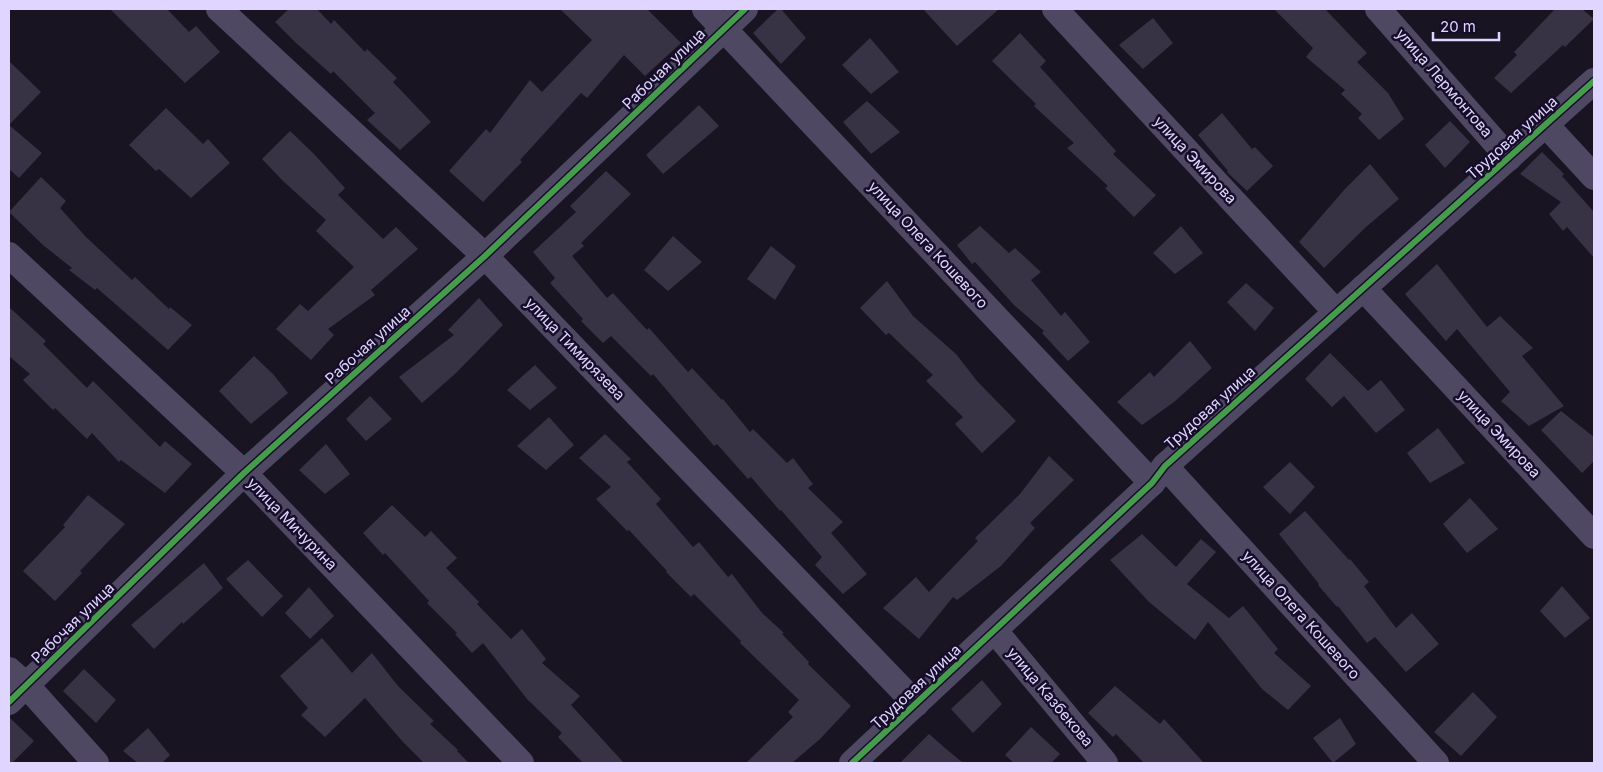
<svg xmlns="http://www.w3.org/2000/svg" width="1603" height="772" viewBox="0 0 1603 772" font-family="Inter,sans-serif">
<style>
.building{fill:#383245}
.lines{fill:none;stroke-linecap:round;stroke-linejoin:round}
.minor{stroke:#4e4863;stroke-width:26}
.cycleway-casing{stroke:#160e28;stroke-width:9}
.cycleway{stroke:#469c4c;stroke-width:6}
.labels{text-anchor:middle;stroke-width:5;stroke-linejoin:round;paint-order:stroke}
.street-label{font-size:15px;fill:#e0d5ff;stroke:#160e28}
</style>
<rect width="100%" height="100%" fill="#181422"/>
<!-- building -->
<g class="building">
<polygon points="110,9 167,9 189,32 196,26 220,52 185,83"/>
<polygon points="289,9 317,9 331,24 334,20 365,52 367,49 397,78 393,82 431,122 400,150 367,120 375,113 333,71 331,74 295,42 275,22"/>
<polygon points="560,9 647,9 681,43 645,76 624,55 587,98 581,93 520,160 522,162 483,202 449,171 486,129 490,133 530,80 542,92 592,40"/>
<polygon points="778,9 781,9 806,38 781,64 753,33"/>
<polygon points="923,9 999,9 957,46"/>
<polygon points="1274,9 1325,9 1367,53 1357,62 1388,93 1404,119 1379,140 1358,118 1362,114 1341,94 1345,90 1306,57 1313,48"/>
<polygon points="1555,9 1582,9 1594,19 1565,47 1563,45 1511,93 1494,78 1517,55 1514,52"/>
<polygon points="1153,18 1173,43 1143,69 1119,45"/>
<polygon points="1020,33 1046,61 1040,67 1116,151 1113,154 1156,195 1134,217 1105,188 1108,186 1067,148 1074,143 1034,106 1036,104 992,61"/>
<polygon points="870,38 899,72 871,94 842,65"/>
<polygon points="9,61 41,92 9,125 42,153 19,178 9,169"/>
<polygon points="867,101 900,132 871,154 843,122"/>
<polygon points="699,105 719,126 663,174 646,155"/>
<polygon points="166,108 203,144 208,139 230,163 191,198 159,169 156,171 129,145"/>
<polygon points="1222,113 1252,149 1255,147 1273,166 1247,191 1227,172 1228,171 1198,135"/>
<polygon points="1450,121 1470,142 1445,168 1425,145"/>
<polygon points="290,131 313,153 345,188 338,195 383,239 396,227 418,249 371,290 375,295 328,329 334,335 311,360 276,329 300,304 308,311 354,267 316,231 326,220 283,181 262,159"/>
<polygon points="1542,152 1564,174 1562,176 1594,212 1594,258 1567,227 1563,231 1549,214 1561,202 1520,174"/>
<polygon points="1370,164 1399,199 1366,227 1324,268 1299,242 1344,190"/>
<polygon points="606,171 631,194 581,243 584,246 572,256 607,298 613,293 647,330 649,328 688,372 692,368 722,400 723,399 750,432 753,429 787,463 793,458 813,484 808,488 843,522 831,533 867,574 843,594 815,565 822,557 781,510 780,511 751,477 748,479 717,444 714,446 653,374 651,376 611,336 603,343 581,321 583,319 550,283 555,278 533,252 576,212 570,206"/>
<polygon points="41,177 66,201 60,208 86,237 132,280 135,277 169,309 170,307 192,325 168,350 97,288 95,290 69,270 72,268 43,245 9,212"/>
<polygon points="980,226 1009,253 1015,248 1041,272 1031,280 1061,316 1065,312 1090,342 1068,361 1042,333 1044,331 1014,305 975,262 972,264 957,245"/>
<polygon points="1181,226 1203,253 1175,274 1153,253"/>
<polygon points="673,236 702,262 668,291 644,270"/>
<polygon points="771,246 796,266 775,300 747,279"/>
<polygon points="1437,264 1487,327 1500,316 1533,348 1522,356 1564,406 1529,426 1501,401 1510,392 1457,329 1446,341 1405,294"/>
<polygon points="887,281 913,316 956,354 977,381 1016,421 982,453 955,424 963,417 926,381 933,375 889,333 886,335 860,308"/>
<polygon points="1246,283 1274,308 1255,331 1227,302"/>
<polygon points="479,298 503,325 456,373 422,403 399,377 454,335 448,330"/>
<polygon points="9,307 46,341 43,344 87,388 93,381 160,447 165,441 192,464 165,493 121,460 119,462 92,433 87,439 55,408 53,410 23,380 30,374 9,356"/>
<polygon points="1190,341 1212,368 1174,402 1142,425 1117,402 1150,372 1154,377"/>
<polygon points="1330,353 1368,391 1381,380 1405,410 1376,433 1344,396 1332,407 1305,379"/>
<polygon points="254,356 273,374 288,393 251,424 219,391"/>
<polygon points="535,365 557,388 530,410 507,390"/>
<polygon points="370,396 392,419 366,441 346,419"/>
<polygon points="1561,411 1594,437 1594,461 1582,473 1541,430"/>
<polygon points="549,417 574,445 546,470 517,446"/>
<polygon points="1438,428 1465,463 1430,483 1407,453"/>
<polygon points="605,434 631,459 627,462 661,499 656,504 693,547 699,542 728,577 732,574 762,613 784,633 782,634 809,662 808,664 851,706 820,739 792,763 746,763 793,717 788,712 799,700 740,643 741,641 694,594 691,597 666,572 667,571 629,530 627,531 596,499 611,487 579,458"/>
<polygon points="326,444 350,474 325,494 299,470"/>
<polygon points="1049,456 1074,480 1030,523 1035,528 1001,566 957,600 953,597 919,639 883,608 916,577 929,592 978,541 975,538 1020,494"/>
<polygon points="1290,462 1315,487 1290,514 1263,487"/>
<polygon points="88,495 125,524 80,571 82,573 55,601 23,571 65,527 63,525"/>
<polygon points="1470,498 1498,529 1467,553 1443,524"/>
<polygon points="392,505 425,537 431,531 457,558 446,568 479,602 477,604 511,639 522,629 546,659 542,663 580,696 571,705 624,763 583,763 558,737 562,733 527,699 483,643 472,653 455,634 457,633 427,603 429,601 385,553 383,555 363,533"/>
<polygon points="1305,511 1349,560 1350,559 1369,582 1364,586 1396,628 1412,613 1439,644 1406,672 1375,637 1367,643 1338,606 1337,607 1318,585 1319,584 1279,534"/>
<polygon points="1142,534 1176,567 1201,539 1216,552 1187,584 1229,618 1243,606 1278,649 1274,653 1311,686 1288,710 1262,689 1208,622 1195,640 1149,602 1110,560"/>
<polygon points="248,560 283,596 262,617 226,579"/>
<polygon points="204,563 223,588 183,624 182,622 154,649 131,625"/>
<polygon points="1562,586 1590,618 1565,638 1540,611"/>
<polygon points="309,587 334,616 310,639 285,613"/>
<polygon points="322,638 352,673 372,653 398,686 434,721 430,724 458,750 457,751 469,763 424,763 403,742 365,698 325,737 301,715 308,708 280,676"/>
<polygon points="84,669 116,700 96,723 63,691"/>
<polygon points="982,680 1002,704 973,733 951,709"/>
<polygon points="1115,686 1160,724 1164,719 1204,763 1144,763 1116,734 1113,737 1088,713"/>
<polygon points="1473,692 1497,717 1461,756 1434,732"/>
<polygon points="9,717 34,741 12,763 9,763"/>
<polygon points="1340,718 1356,744 1333,763 1313,738"/>
<polygon points="1031,727 1060,754 1051,763 1014,763 1005,755"/>
<polygon points="148,728 170,755 162,763 138,763 123,751"/>
<polygon points="929,734 945,748 963,763 900,763"/>
</g>
<g class="lines">
<!-- minor -->
<g class="minor">
<polyline points="219,9 485,256 916,704"/>
<polyline points="705,9 1152,483"/>
<polyline points="1055,9 1336,312"/>
<polyline points="1378,9 1509,158"/>
<polyline points="1546,125 1594,177"/>
<polyline points="9,255 244,473 521,763"/>
<polyline points="1363,288 1594,536"/>
<polyline points="1165,466 1436,763"/>
<polyline points="995,631 1105,763"/>
<polyline points="9,670 27,686 96,763"/>
<polyline points="9,702 244,473 485,256 745,9"/>
<polyline points="852,763 1152,483 1165,466 1594,81"/>
</g>
<defs>
<g id="cycleway">
<polyline points="9,702 244,473 485,256 745,9"/>
<polyline points="852,763 1152,483 1165,466 1594,81"/>
</g>
</defs>
<!-- cycleway casing -->
<use href="#cycleway" class="cycleway-casing"/>
<!-- cycleway -->
<use href="#cycleway" class="cycleway"/>
</g>
<g class="labels">
<!-- street labels -->
<g class="street-label">
<text transform="translate(664 69) rotate(-44)" y="5">Рабочая улица</text>
<text transform="translate(1444 83) rotate(49)" y="5">улица Лермонтова</text>
<text transform="translate(1512 138) rotate(-42)" y="5">Трудовая улица</text>
<text transform="translate(1195 160) rotate(47)" y="5">улица Эмирова</text>
<text transform="translate(928 245) rotate(47)" y="5">улица Олега Кошевого</text>
<text transform="translate(368 345) rotate(-42)" y="5">Рабочая улица</text>
<text transform="translate(575 349) rotate(46)" y="5">улица Тимирязева</text>
<text transform="translate(1210 408) rotate(-42)" y="5">Трудовая улица</text>
<text transform="translate(1499 434) rotate(47)" y="5">улица Эмирова</text>
<text transform="translate(292 524) rotate(46)" y="5">улица Мичурина</text>
<text transform="translate(1301 615) rotate(48)" y="5">улица Олега Кошевого</text>
<text transform="translate(73 623) rotate(-44)" y="5">Рабочая улица</text>
<text transform="translate(916 687) rotate(-43)" y="5">Трудовая улица</text>
<text transform="translate(1050 697) rotate(50)" y="5">улица Казбекова</text>
</g>
</g>
<!-- border -->
<rect width="1603" height="772" fill="none" stroke="#e0d5ff" stroke-width="20"/>
<!-- scale -->
<path d="M1433 32v8h66v-8" fill="none" stroke="#e0d5ff" stroke-width="2.5"/>
<text x="1440" y="32" font-size="15" fill="#e0d5ff" stroke="#160e28" stroke-width="4" paint-order="stroke">20 m</text>
</svg>
